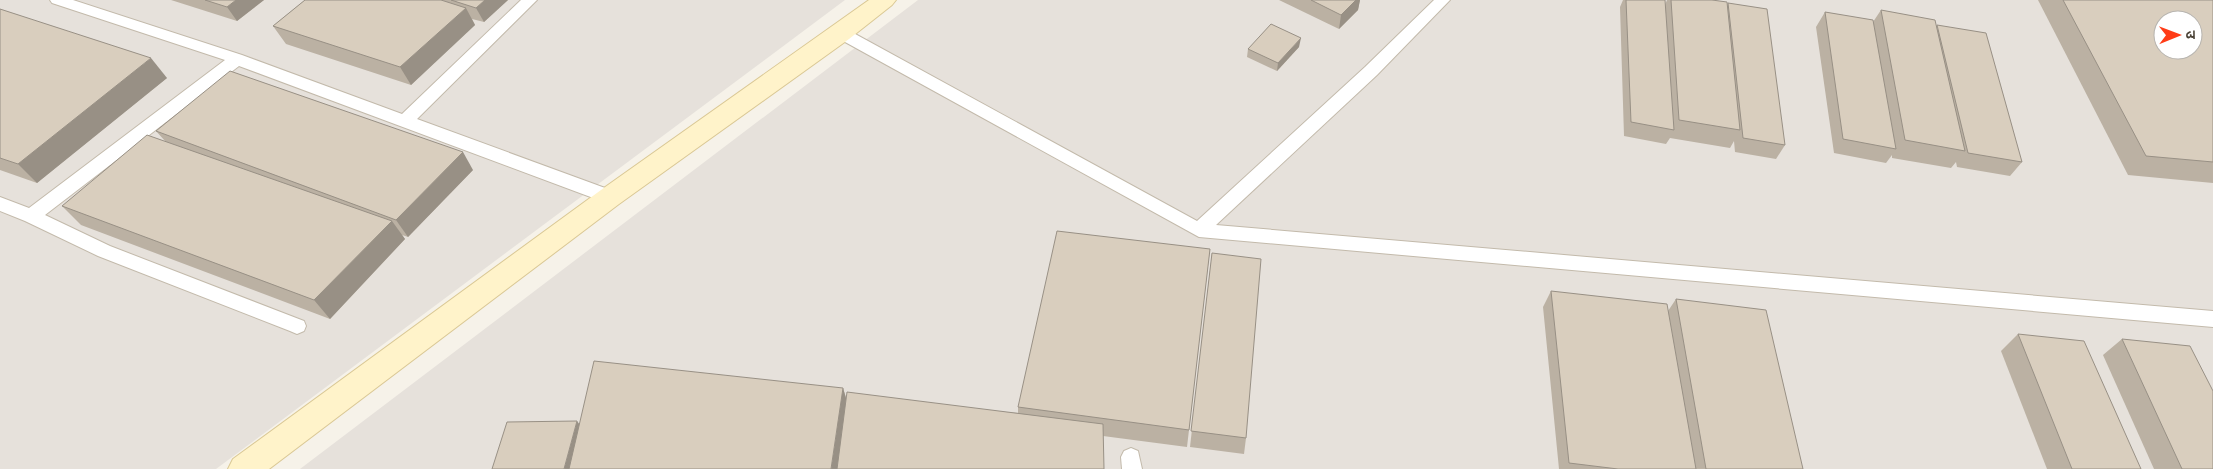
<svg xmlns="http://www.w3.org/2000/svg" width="2213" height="469" viewBox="0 0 2213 469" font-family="'DM Sans','Noto Sans Devanagari',sans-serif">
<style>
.industrial{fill:#e6e1db;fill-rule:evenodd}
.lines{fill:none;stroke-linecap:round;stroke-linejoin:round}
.lane-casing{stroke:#c3baab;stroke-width:2}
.secondary-casing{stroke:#dac895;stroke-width:2}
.lane{fill:#fff;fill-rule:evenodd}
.secondary{fill:#fff3ca;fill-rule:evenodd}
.wall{fill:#bbb1a3}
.shaded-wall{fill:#989085}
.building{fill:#d9cebe;stroke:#989085;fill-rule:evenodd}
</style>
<rect width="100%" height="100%" fill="#f6f2e9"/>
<!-- industrial -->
<g class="industrial">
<polygon points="0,0 845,0 216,469 0,469"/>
<path d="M918 0H2213V469H300ZM2163 20H2193V50H2163Z"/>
</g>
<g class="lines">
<defs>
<g id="lane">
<polygon points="50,0 73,0 242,55 402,114 521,0 537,0 417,119 616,192 619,197 616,202 610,203 604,202 239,66 45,215 110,246 304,321 306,326 304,331 297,334 290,331 98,256 25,221 0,211 0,197 29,208 225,60 52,3"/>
<polygon points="1434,0 1450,0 1377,75 1216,225 2213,311 2213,327 1199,237 836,37 833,33 836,29 846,29 1197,221 1365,67"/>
<polygon points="1131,448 1138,451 1142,469 1122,469 1121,457 1124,451"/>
</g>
<polygon id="secondary" points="869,0 896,0 892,5 849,39 619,204 269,469 228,469 233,459 601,190"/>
</defs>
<!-- lane casing -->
<use href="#lane" class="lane-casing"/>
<!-- secondary casing -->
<use href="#secondary" class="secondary-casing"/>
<!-- lane -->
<use href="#lane" class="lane"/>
<!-- secondary -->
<use href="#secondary" class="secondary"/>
</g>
<!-- wall -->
<g class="wall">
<polygon points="171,0 264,0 237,21"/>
<polygon points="305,0 508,0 484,22 472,19 475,25 411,85 286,44 273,26"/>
<polygon points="1279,0 1360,0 1358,10 1339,29"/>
<polygon points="1623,0 1665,0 1665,5 1667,0 1712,0 1727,6 1728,3 1785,145 1776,159 1735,152 1734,141 1730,148 1670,138 1666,144 1624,136 1620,7"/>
<polygon points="2038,0 2213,0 2213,183 2128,175"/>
<polygon points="0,9 167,78 37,183 0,170"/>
<polygon points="1881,10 1936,26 2022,162 2010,176 1957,167 1956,162 1951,168 1892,158 1892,155 1886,163 1834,153 1816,27 1825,12 1873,22"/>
<polygon points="1299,47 1277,71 1247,57 1248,49"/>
<polygon points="156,131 473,170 408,237 402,235 405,239 330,319 81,225 62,206 165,141"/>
<polygon points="1210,249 1187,447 1103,436 580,424 843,388 846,398 1018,413 1018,407"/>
<polygon points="1212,253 1246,438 1244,454 1190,447"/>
<polygon points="1551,291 1668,311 1676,299 1803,469 1559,469 1543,307"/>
<polygon points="2018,334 2141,469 2047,469 2001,351"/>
<polygon points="2122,339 2213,469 2154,469 2103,355"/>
</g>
<!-- shaded-wall -->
<g class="shaded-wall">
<polygon points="236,0 264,0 237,21 227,7"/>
<polygon points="485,0 508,0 484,22 476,8"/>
<polygon points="1356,0 1360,0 1358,10 1339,29 1341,15"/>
<polygon points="466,8 475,25 411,85 400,67"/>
<polygon points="1301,38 1299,47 1277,71 1278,63"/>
<polygon points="151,58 167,78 37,183 18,164"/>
<polygon points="463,152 473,170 408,237 396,220"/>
<polygon points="392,221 405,239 330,319 314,300"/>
<polygon points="843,388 848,405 839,469 831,469"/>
<polygon points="577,421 586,433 576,469 564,469"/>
</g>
<!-- building -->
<g class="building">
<polygon points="205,0 236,0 227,7"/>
<polygon points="305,0 441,0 466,8 400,67 273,26"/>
<polygon points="451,0 485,0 476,8"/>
<polygon points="1311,0 1356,0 1341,15"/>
<polygon points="1626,0 1665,0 1674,130 1631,122"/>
<polygon points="1671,0 1712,0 1727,2 1740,130 1679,120"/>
<path d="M2063 0H2213V162L2146 156ZM2163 20H2193V50H2163Z"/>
<polygon points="1728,3 1767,9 1785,145 1743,138"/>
<polygon points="0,9 151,58 18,164 0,158"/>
<polygon points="1881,10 1935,20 1965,151 1905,140"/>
<polygon points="1825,12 1873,20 1896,149 1843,139"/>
<polygon points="1271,24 1301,38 1278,63 1248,49"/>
<polygon points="1937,25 1986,33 2022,162 1968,153"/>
<polygon points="230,71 463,152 396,220 156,131"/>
<polygon points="147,135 392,221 314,300 62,206"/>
<polygon points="1057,231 1210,249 1189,430 1018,407"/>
<polygon points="1212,253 1261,259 1246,438 1191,431"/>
<polygon points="1551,291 1667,304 1696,469 1618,469 1569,463"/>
<polygon points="1676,299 1766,310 1803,469 1706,469"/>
<polygon points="2018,334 2084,341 2141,469 2072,469"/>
<polygon points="2122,339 2190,346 2213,391 2213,469 2182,469"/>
<polygon points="594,361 843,388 831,469 569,469"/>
<polygon points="847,392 1103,424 1104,469 837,469"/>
<polygon points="577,421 564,469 492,469 507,422"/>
</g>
<!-- north arrow -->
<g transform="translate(2178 35) rotate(89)"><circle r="24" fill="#ffffff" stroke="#b7b4af"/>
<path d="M0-4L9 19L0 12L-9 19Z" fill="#ff3c17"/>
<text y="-8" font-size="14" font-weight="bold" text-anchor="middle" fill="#4b4337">उ</text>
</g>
</svg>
